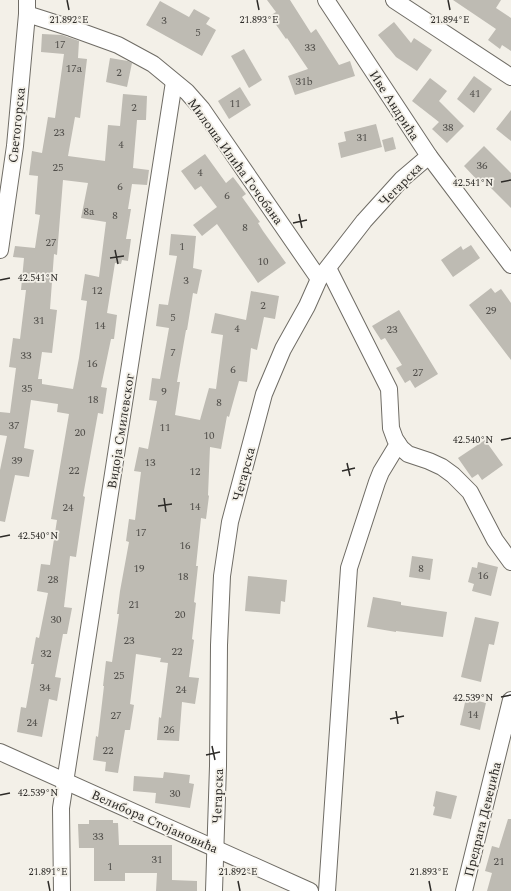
<svg xmlns="http://www.w3.org/2000/svg" width="511" height="891" viewBox="0 0 511 891" font-family="Spectral,serif">
<style>
.building{fill:#bebbb3;fill-rule:evenodd}
.lines{fill:none;stroke-linecap:round;stroke-linejoin:round}
.minor-casing{stroke:#6f6c65;stroke-width:18}
.minor{stroke:#fff;stroke-width:16}
.ticks{fill:none;stroke:#2c2a27;stroke-width:1.5}
.labels{text-anchor:middle;stroke-width:3.5;stroke-linejoin:round;paint-order:stroke}
.number-label{font-size:11px;fill:#504e4a}
.street-label{font-size:13px;fill:#2c2a27;stroke:#f3f0e8}
.ticks-label{font-size:10px;text-anchor:middle;fill:#2c2a27;stroke:#f3f0e8;stroke-width:3.5;stroke-linejoin:round;paint-order:stroke}
</style>
<rect width="100%" height="100%" fill="#f3f0e8"/>
<!-- building -->
<g class="building">
<polygon points="267,0 290,0 311,33 316,29 339,65 350,61 355,76 295,95 288,76 308,69 287,38 286,39 270,16 276,12"/>
<polygon points="453,0 501,0 496,8 511,18 511,51 502,45 500,49 488,40 496,29"/>
<polygon points="160,1 189,17 194,9 210,18 206,24 216,30 202,56 146,25"/>
<polygon points="394,22 411,43 414,38 432,50 417,71 396,57 378,35"/>
<path d="M42 34 62 35 79 41 78 58 87 59 80 118 75 117 68 156 105 161 108 125 120 126 123 94 147 96 146 120H137L133 168 149 170 147 185 132 184 128 209H131L126 239H131L128 261 122 260 121 264 115 263 107 313 117 315 114 339H111L101 387 107 388 103 414 98 413 83 496 85 497 76 557 70 556 64 607 72 608 67 634H63L55 677 61 678 57 701 49 699 42 737 17 732 21 707 26 708 34 664H31L36 637 39 638 48 593 37 591 41 564 50 565 57 520 51 519 69 414 57 412 58 404 31 400 24 448 34 450 29 477 15 475 5 522 0 521V470L7 436 0 435V412L10 413 16 368 9 367 13 338 20 339 26 290H21L24 258 13 257 15 246 35 248 40 215 35 214 38 176 29 175 32 151 42 153 48 117 55 118 64 54 41 52ZM63 180 88 183 81 218 106 222 99 277 85 274 81 300 87 301 79 358 73 389 42 384V379H38L42 352 52 353 57 310 50 309 54 254 57 255Z"/>
<polygon points="244,49 262,80 249,88 231,56"/>
<polygon points="110,58 128,61 132,63 127,87 106,82"/>
<polygon points="474,76 492,89 474,113 457,99"/>
<polygon points="430,78 447,91 439,101 464,126 447,143 432,129 439,122 412,101"/>
<polygon points="240,87 251,105 229,119 218,101"/>
<polygon points="511,110 511,141 496,129"/>
<polygon points="376,124 382,147 341,158 338,143 346,141 344,132"/>
<polygon points="393,137 396,149 385,152 382,140"/>
<polygon points="484,146 511,173 511,208 483,180 480,183 464,166"/>
<polygon points="205,154 226,183 233,177 246,194 242,197 260,222 258,223 263,231 286,263 258,283 217,224 202,236 193,225 217,207 201,186 195,190 181,171"/>
<polygon points="171,234 196,236 193,268 202,270 197,294 193,293 187,330 186,330 177,382 180,382 175,415 200,420 209,388 216,389 223,335 211,333 215,313 246,320 251,291 279,296 275,319 264,317 257,350 251,348 247,382 239,381 229,417 227,416 221,449 210,447 208,495 209,496 206,519 201,518 196,566 198,566 194,602 196,603 192,639 194,640 189,677 199,678 195,704 182,702 179,741 157,740 159,717 161,718 168,663 160,662 161,658 136,654 130,704 134,705 130,730 125,730 118,773 105,771 106,762 93,760 96,736 98,737 104,686 103,686 106,661 112,662 119,614 117,614 120,591 129,542 126,541 129,519 135,520 141,472 134,471 139,447 148,449 157,401 149,400 152,378 160,379 169,328 156,326 159,304 168,305 177,256 169,255"/>
<polygon points="471,245 480,258 453,277 441,260 461,246 463,250"/>
<polygon points="491,288 495,293 501,289 511,303 511,360 469,305"/>
<polygon points="399,310 438,374 415,388 410,380 405,383 396,368 402,365 385,338 381,340 372,326"/>
<polygon points="485,440 503,465 482,480 478,474 472,478 458,458"/>
<polygon points="412,556 433,559 430,580 409,577"/>
<polygon points="478,562 498,567 491,596 472,591 474,584 468,582 472,567 477,568"/>
<polygon points="248,576 287,580 285,602 281,601 280,614 245,611"/>
<polygon points="373,597 401,602 401,605 447,612 443,637 396,631 396,632 367,627"/>
<polygon points="475,617 499,622 494,645 489,644 481,682 461,677"/>
<polygon points="466,698 486,703 480,730 460,725"/>
<polygon points="164,772 190,775 189,783 194,784 190,808 155,803 156,793 133,791 134,776 163,778"/>
<polygon points="436,791 457,796 451,819 433,815 435,807 433,806"/>
<polygon points="508,819 511,819 511,891 487,891 492,873 485,871 492,846 499,848"/>
<polygon points="89,820 113,820 113,823 118,823 119,845 172,845 172,880 197,881 197,891 156,891 157,873 125,873 125,881 94,881 94,848 79,848 78,824 89,824"/>
</g>
<g class="lines">
<defs>
<g id="minor">
<polyline points="326,0 429,156 511,265"/>
<polyline points="394,0 511,77"/>
<polyline points="27,14 71,28 118,45 153,64 187,92 202,109 319,279"/>
<polyline points="0,250 15,146 27,14 27,0"/>
<polyline points="328,268 389,389 391,428 395,439 401,448 408,454 429,461 442,467 453,475 470,492 495,540 511,562"/>
<polyline points="0,752 310,891"/>
<polyline points="62,891 61,808 174,82"/>
<polyline points="214,891 218,766 219,645 222,576 230,522 264,394 283,349 307,306 319,279 364,221 402,179 429,156"/>
<polyline points="327,891 349,568 377,482 381,472 398,444"/>
<polyline points="464,891 511,700"/>
</g>
</defs>
<!-- minor casing -->
<use href="#minor" class="minor-casing"/>
<!-- minor -->
<use href="#minor" class="minor"/>
</g>
<!-- ticks -->
<path class="ticks" d="M67 0 69 10M257 0 259 10M448 0 450 10M501 182 511 180M299 214 302 228M293 223 307 220M115 250 118 264M110 258 124 256M0 280 10 278M501 440 511 438M347 463 350 476M342 471 355 468M164 498 166 512M158 506 172 504M0 537 10 535M501 697 511 695M396 711 398 724M390 719 404 716M212 746 215 760M206 755 220 752M0 795 10 793M48 881 50 891M238 881 240 891M429 881 431 891"/>
<g class="labels">
<!-- number labels -->
<g class="number-label">
<text x="164" y="24">3</text>
<text x="198" y="36">5</text>
<text x="60" y="48">17</text>
<text x="310" y="51">33</text>
<text x="74" y="72">17a</text>
<text x="119" y="76">2</text>
<text x="304" y="85">31b</text>
<text x="475" y="97">41</text>
<text x="235" y="107">11</text>
<text x="134" y="111">2</text>
<text x="448" y="131">38</text>
<text x="59" y="136">23</text>
<text x="362" y="141">31</text>
<text x="121" y="148">4</text>
<text x="482" y="169">36</text>
<text x="58" y="171">25</text>
<text x="200" y="176">4</text>
<text x="120" y="190">6</text>
<text x="227" y="199">6</text>
<text x="89" y="215">8a</text>
<text x="115" y="219">8</text>
<text x="245" y="231">8</text>
<text x="51" y="246">27</text>
<text x="182" y="250">1</text>
<text x="263" y="265">10</text>
<text x="186" y="284">3</text>
<text x="97" y="294">12</text>
<text x="263" y="309">2</text>
<text x="491" y="314">29</text>
<text x="173" y="321">5</text>
<text x="39" y="324">31</text>
<text x="100" y="329">14</text>
<text x="237" y="332">4</text>
<text x="392" y="333">23</text>
<text x="173" y="356">7</text>
<text x="26" y="359">33</text>
<text x="92" y="367">16</text>
<text x="233" y="373">6</text>
<text x="418" y="376">27</text>
<text x="27" y="392">35</text>
<text x="164" y="395">9</text>
<text x="93" y="403">18</text>
<text x="219" y="406">8</text>
<text x="14" y="429">37</text>
<text x="165" y="431">11</text>
<text x="80" y="436">20</text>
<text x="209" y="439">10</text>
<text x="17" y="464">39</text>
<text x="150" y="466">13</text>
<text x="74" y="474">22</text>
<text x="195" y="475">12</text>
<text x="195" y="510">14</text>
<text x="68" y="511">24</text>
<text x="141" y="536">17</text>
<text x="185" y="549">16</text>
<text x="139" y="572">19</text>
<text x="421" y="572">8</text>
<text x="483" y="579">16</text>
<text x="183" y="580">18</text>
<text x="53" y="583">28</text>
<text x="134" y="608">21</text>
<text x="180" y="618">20</text>
<text x="56" y="623">30</text>
<text x="129" y="644">23</text>
<text x="177" y="655">22</text>
<text x="46" y="657">32</text>
<text x="119" y="679">25</text>
<text x="45" y="691">34</text>
<text x="181" y="693">24</text>
<text x="473" y="718">14</text>
<text x="116" y="719">27</text>
<text x="32" y="726">24</text>
<text x="169" y="733">26</text>
<text x="108" y="754">22</text>
<text x="175" y="797">30</text>
<text x="98" y="840">33</text>
<text x="157" y="863">31</text>
<text x="499" y="865">21</text>
<text x="110" y="870">1</text>
</g>
<!-- street labels -->
<g class="street-label">
<text transform="translate(395 105) rotate(57)" y="5">Иве Андрића</text>
<text transform="translate(16 125) rotate(-84)" y="5">Светогорска</text>
<text transform="translate(236 161) rotate(54)" y="5">Милоша Илића Гочобана</text>
<text transform="translate(400 184) rotate(-45)" y="5">Чегарска</text>
<text transform="translate(120 431) rotate(-81)" y="5">Видоја Смилевског</text>
<text transform="translate(243 474) rotate(-75)" y="5">Чегарска</text>
<text transform="translate(217 796) rotate(-88)" y="5">Чегарска</text>
<text transform="translate(482 819) rotate(-76)" y="5">Предрага Девеџића</text>
<text transform="translate(155 821) rotate(24)" y="5">Велибора Стојановића</text>
</g>
</g>
<g class="ticks-label">
<text x="450" y="23">21.894°E</text>
<text x="69" y="23">21.892°E</text>
<text x="259" y="23">21.893°E</text>
<text x="473" y="186">42.541°N</text>
<text x="38" y="281">42.541°N</text>
<text x="473" y="443">42.540°N</text>
<text x="38" y="539">42.540°N</text>
<text x="473" y="701">42.539°N</text>
<text x="38" y="796">42.539°N</text>
<text x="48" y="875">21.891°E</text>
<text x="238" y="875">21.892°E</text>
<text x="429" y="875">21.893°E</text>
</g>
</svg>
